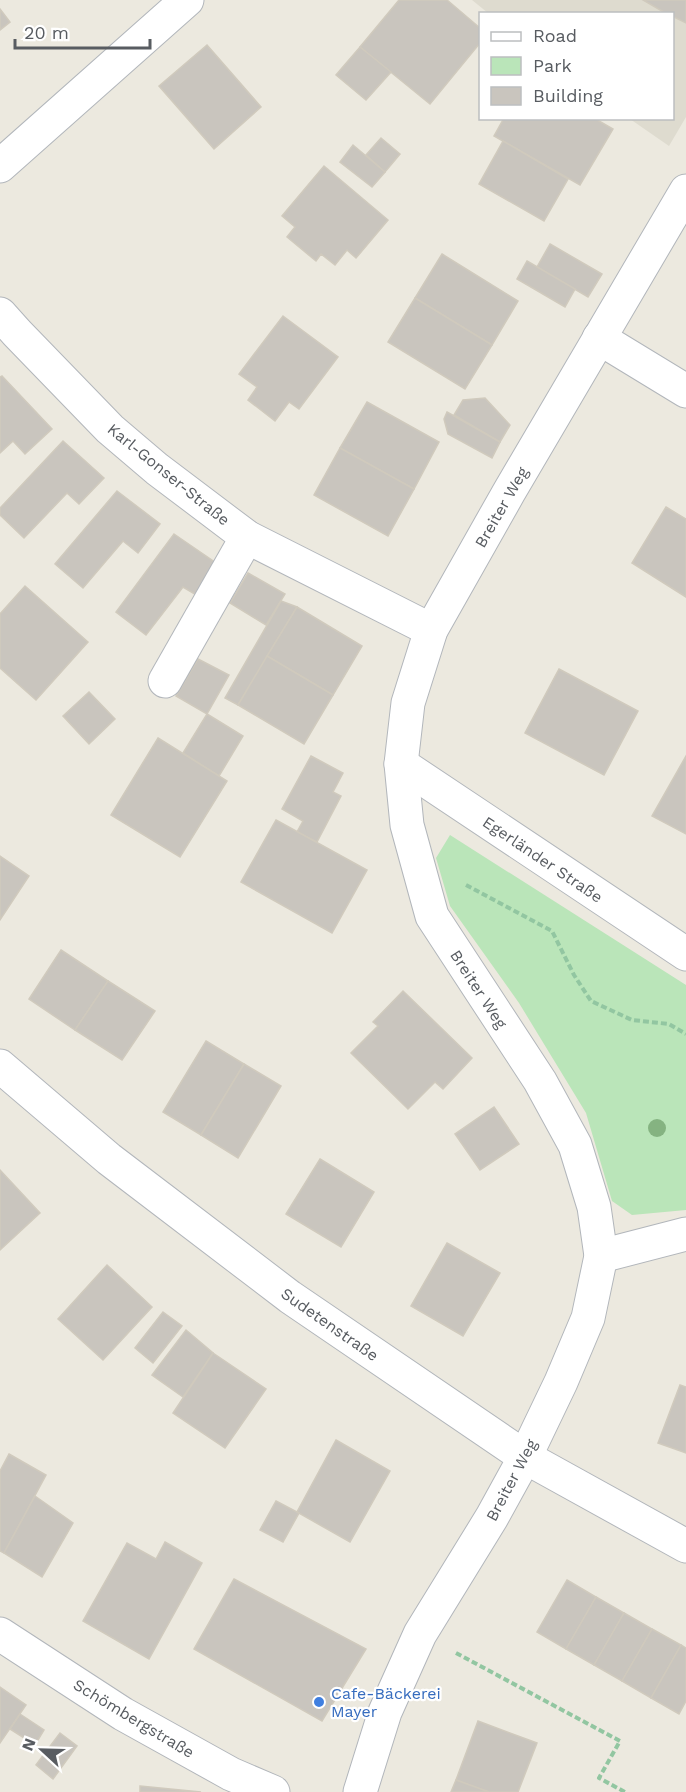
<svg xmlns="http://www.w3.org/2000/svg" width="686" height="1792" viewBox="0 0 686 1792" font-family="'Work Sans',sans-serif">
<style>
.education{fill:#dedbcf}
.green{fill:#bae5b9}
.building{fill:#c9c5be;stroke:#d0cabd;stroke-width:1.5}
.lines{fill:none;stroke-linecap:round;stroke-linejoin:round}
.minor-casing{stroke:#b2b6bb;stroke-width:35}
.path{stroke:#92c6a1;stroke-width:4;stroke-dasharray:6 3;stroke-linecap:butt}
.minor{stroke:#fff;stroke-width:33}
.tree{fill:#85b381}
.shop-dot{fill:#3f7fe0;stroke:#fff;stroke-width:2}
.labels{text-anchor:middle;stroke-width:4.5;stroke-linejoin:round;paint-order:stroke}
.street-label{font-size:16px;fill:#585c61;stroke:#fff}
.shop-label{font-size:16px;fill:#366cbe;stroke:#fff;text-anchor:start}
</style>
<rect width="100%" height="100%" fill="#ece9df"/>
<!-- education -->
<polygon class="education" points="472,0 686,0 686,117 669,146 630,119 672,118 672,14 488,13"/>
<!-- green -->
<polygon class="green" points="450,835 686,985 686,1210 632,1215 612,1201 586,1113 519,1003 450,906 436,858"/>
<!-- building -->
<g class="building">
<polygon points="399,0 447,0 480,28 480,43 430,104 360,47"/>
<polygon points="643,0 686,0 686,23 672,16 672,14 667,14"/>
<polygon points="0,9 10,22 0,30"/>
<polygon points="207,45 261,107 214,149 159,86"/>
<polygon points="360,47 391,72 366,100 336,75"/>
<polygon points="504,118 594,118 613,129 580,185 494,136"/>
<polygon points="381,138 400,154 385,172 366,155"/>
<polygon points="503,141 568,179 544,221 479,184"/>
<polygon points="353,145 385,172 372,187 340,162"/>
<polygon points="324,166 388,220 356,258 347,250 335,265 321,254 316,261 287,237 295,227 282,216"/>
<polygon points="550,244 602,274 588,297 537,267"/>
<polygon points="442,254 518,301 492,345 415,298"/>
<polygon points="527,261 575,289 565,307 517,279"/>
<polygon points="415,298 492,345 465,389 388,342"/>
<polygon points="283,316 338,357 299,409 289,402 275,421 248,400 257,387 239,374"/>
<polygon points="2,376 52,429 25,454 13,441 0,453 0,377"/>
<polygon points="485,398 510,425 500,442 454,415 463,400"/>
<polygon points="367,402 439,442 414,489 340,448"/>
<polygon points="447,412 500,442 492,458 448,434 444,419"/>
<polygon points="63,441 104,478 79,504 67,493 24,538 0,515 0,508"/>
<polygon points="340,448 414,489 388,536 314,495"/>
<polygon points="117,491 160,524 138,553 123,541 83,588 55,564"/>
<polygon points="666,507 686,519 686,597 632,563"/>
<polygon points="174,534 219,565 198,596 183,587 146,635 116,612"/>
<polygon points="248,573 285,594 266,625 230,603"/>
<polygon points="25,586 88,642 36,700 0,668 0,614"/>
<polygon points="281,601 297,607 238,705 225,698"/>
<polygon points="297,607 362,646 333,695 267,656"/>
<polygon points="267,656 333,695 304,744 238,705"/>
<polygon points="198,659 229,675 207,714 176,696"/>
<polygon points="559,669 638,711 604,775 525,733"/>
<polygon points="89,692 115,719 89,744 63,716"/>
<polygon points="207,714 243,736 219,776 183,753"/>
<polygon points="158,738 227,781 180,857 111,815"/>
<polygon points="311,756 343,773 333,792 341,796 317,842 297,832 303,821 282,809"/>
<polygon points="686,756 686,834 652,816"/>
<polygon points="276,820 367,870 332,933 241,882"/>
<polygon points="0,856 29,876 0,920"/>
<polygon points="61,950 108,981 75,1030 29,999"/>
<polygon points="108,981 155,1011 122,1060 75,1030"/>
<polygon points="403,991 472,1058 443,1089 435,1082 408,1109 351,1053 378,1026 373,1022"/>
<polygon points="206,1041 244,1064 201,1135 163,1112"/>
<polygon points="244,1064 281,1086 238,1158 201,1135"/>
<polygon points="494,1107 519,1144 480,1170 455,1134"/>
<polygon points="320,1159 374,1192 341,1247 286,1214"/>
<polygon points="0,1170 40,1213 0,1250"/>
<polygon points="447,1243 500,1273 463,1336 411,1306"/>
<polygon points="107,1265 152,1307 103,1360 58,1319"/>
<polygon points="163,1312 182,1326 153,1363 135,1348"/>
<polygon points="186,1330 213,1353 183,1397 152,1375"/>
<polygon points="213,1353 266,1389 225,1448 173,1413"/>
<polygon points="680,1385 686,1387 686,1453 658,1443"/>
<polygon points="336,1440 390,1471 350,1542 297,1512"/>
<polygon points="9,1454 46,1475 4,1553 0,1551 0,1471"/>
<polygon points="35,1496 73,1523 42,1577 4,1553"/>
<polygon points="276,1501 299,1513 283,1542 260,1530"/>
<polygon points="165,1542 202,1563 149,1659 83,1621 127,1543 156,1559"/>
<polygon points="234,1579 366,1649 322,1721 194,1649"/>
<polygon points="567,1580 596,1597 566,1649 537,1632"/>
<polygon points="596,1597 624,1613 594,1665 566,1649"/>
<polygon points="624,1613 652,1629 622,1681 594,1665"/>
<polygon points="652,1629 681,1645 651,1698 622,1681"/>
<polygon points="681,1645 686,1648 686,1701 679,1714 651,1698"/>
<polygon points="0,1687 26,1705 0,1743"/>
<polygon points="20,1714 44,1730 35,1745 10,1729"/>
<polygon points="478,1721 537,1743 518,1792 489,1792 456,1780"/>
<polygon points="60,1733 77,1746 53,1779 36,1765"/>
<polygon points="456,1780 489,1792 451,1792"/>
<polygon points="140,1786 201,1792 140,1792"/>
</g>
<g class="lines">
<defs>
<g id="minor">
<polyline points="0,166 187,0"/>
<polyline points="0,314 17,333 110,429 157,469 247,537 431,630"/>
<polyline points="599,338 686,391"/>
<polyline points="165,681 247,537"/>
<polyline points="401,764 686,954"/>
<polyline points="0,1066 109,1159 290,1297 525,1457 686,1546"/>
<polyline points="601,1256 686,1234"/>
<polyline points="0,1634 123,1714 231,1774 273,1792"/>
<polyline points="360,1792 385,1712 420,1634 492,1517 525,1457 561,1382 588,1318 601,1256 594,1207 575,1145 540,1081 432,916 407,825 401,764 408,703 431,630 509,492 686,191"/>
</g>
</defs>
<!-- minor casing -->
<use href="#minor" class="minor-casing"/>
<!-- path -->
<g class="path">
<polyline points="466,885 552,931 574,975 591,1001 632,1020 669,1024 686,1034"/>
<polyline points="456,1653 620,1741 599,1778 625,1792"/>
</g>
<!-- minor -->
<use href="#minor" class="minor"/>
</g>
<!-- trees -->
<circle class="tree" cx="657" cy="1128" r="9"/>
<!-- markers -->
<circle class="shop-dot" cx="319" cy="1702" r="6"/>
<g class="labels">
<!-- street labels -->
<g class="street-label">
<text transform="translate(169 474) rotate(39)" y="6">Karl-Gonser-Straße</text>
<text transform="translate(501 507) rotate(-60)" y="6">Breiter Weg</text>
<text transform="translate(543 859) rotate(34)" y="6">Egerländer Straße</text>
<text transform="translate(479 989) rotate(57)" y="6">Breiter Weg</text>
<text transform="translate(330 1324) rotate(35)" y="6">Sudetenstraße</text>
<text transform="translate(511 1480) rotate(-62)" y="6">Breiter Weg</text>
<text transform="translate(134 1718) rotate(31)" y="6">Schömbergstraße</text>
</g>
<!-- shop labels -->
<g class="shop-label">
<text x="331" y="1699">Cafe-Bäckerei<tspan x="331" dy="18">Mayer</tspan></text>
</g>
</g>
<!-- legend -->
<rect x="479" y="12" width="195" height="108" fill="#ffffff" stroke="#bcbec0" stroke-width="1.5"/>
<rect x="491" y="32" width="30" height="9" fill="#ffffff" stroke="#bcbec0" stroke-width="1.5"/>
<text x="533" y="42" font-size="18" fill="#585c61">Road</text>
<rect x="491" y="57" width="30" height="18" fill="#bae5b9" stroke="#bcbec0" stroke-width="1.5"/>
<text x="533" y="72" font-size="18" fill="#585c61">Park</text>
<rect x="491" y="87" width="30" height="18" fill="#c9c5be" stroke="#bcbec0" stroke-width="1.5"/>
<text x="533" y="102" font-size="18" fill="#585c61">Building</text>
<!-- north arrow -->
<g transform="translate(42 1750) rotate(292)" stroke="#ffffff" stroke-width="4.5" paint-order="stroke">
<path d="M0-4.5L10 22L0 15L-10 22Z" fill="#585c61"/>
<text y="-9" font-size="16" font-weight="bold" text-anchor="middle" fill="#585c61">N</text>
</g>
<!-- scale -->
<path d="M15 39v9h135v-9" fill="none" stroke="#585c61" stroke-width="3"/>
<text x="24" y="39" font-size="18" fill="#585c61" stroke="#ffffff" stroke-width="4.5" paint-order="stroke">20 m</text>
</svg>
